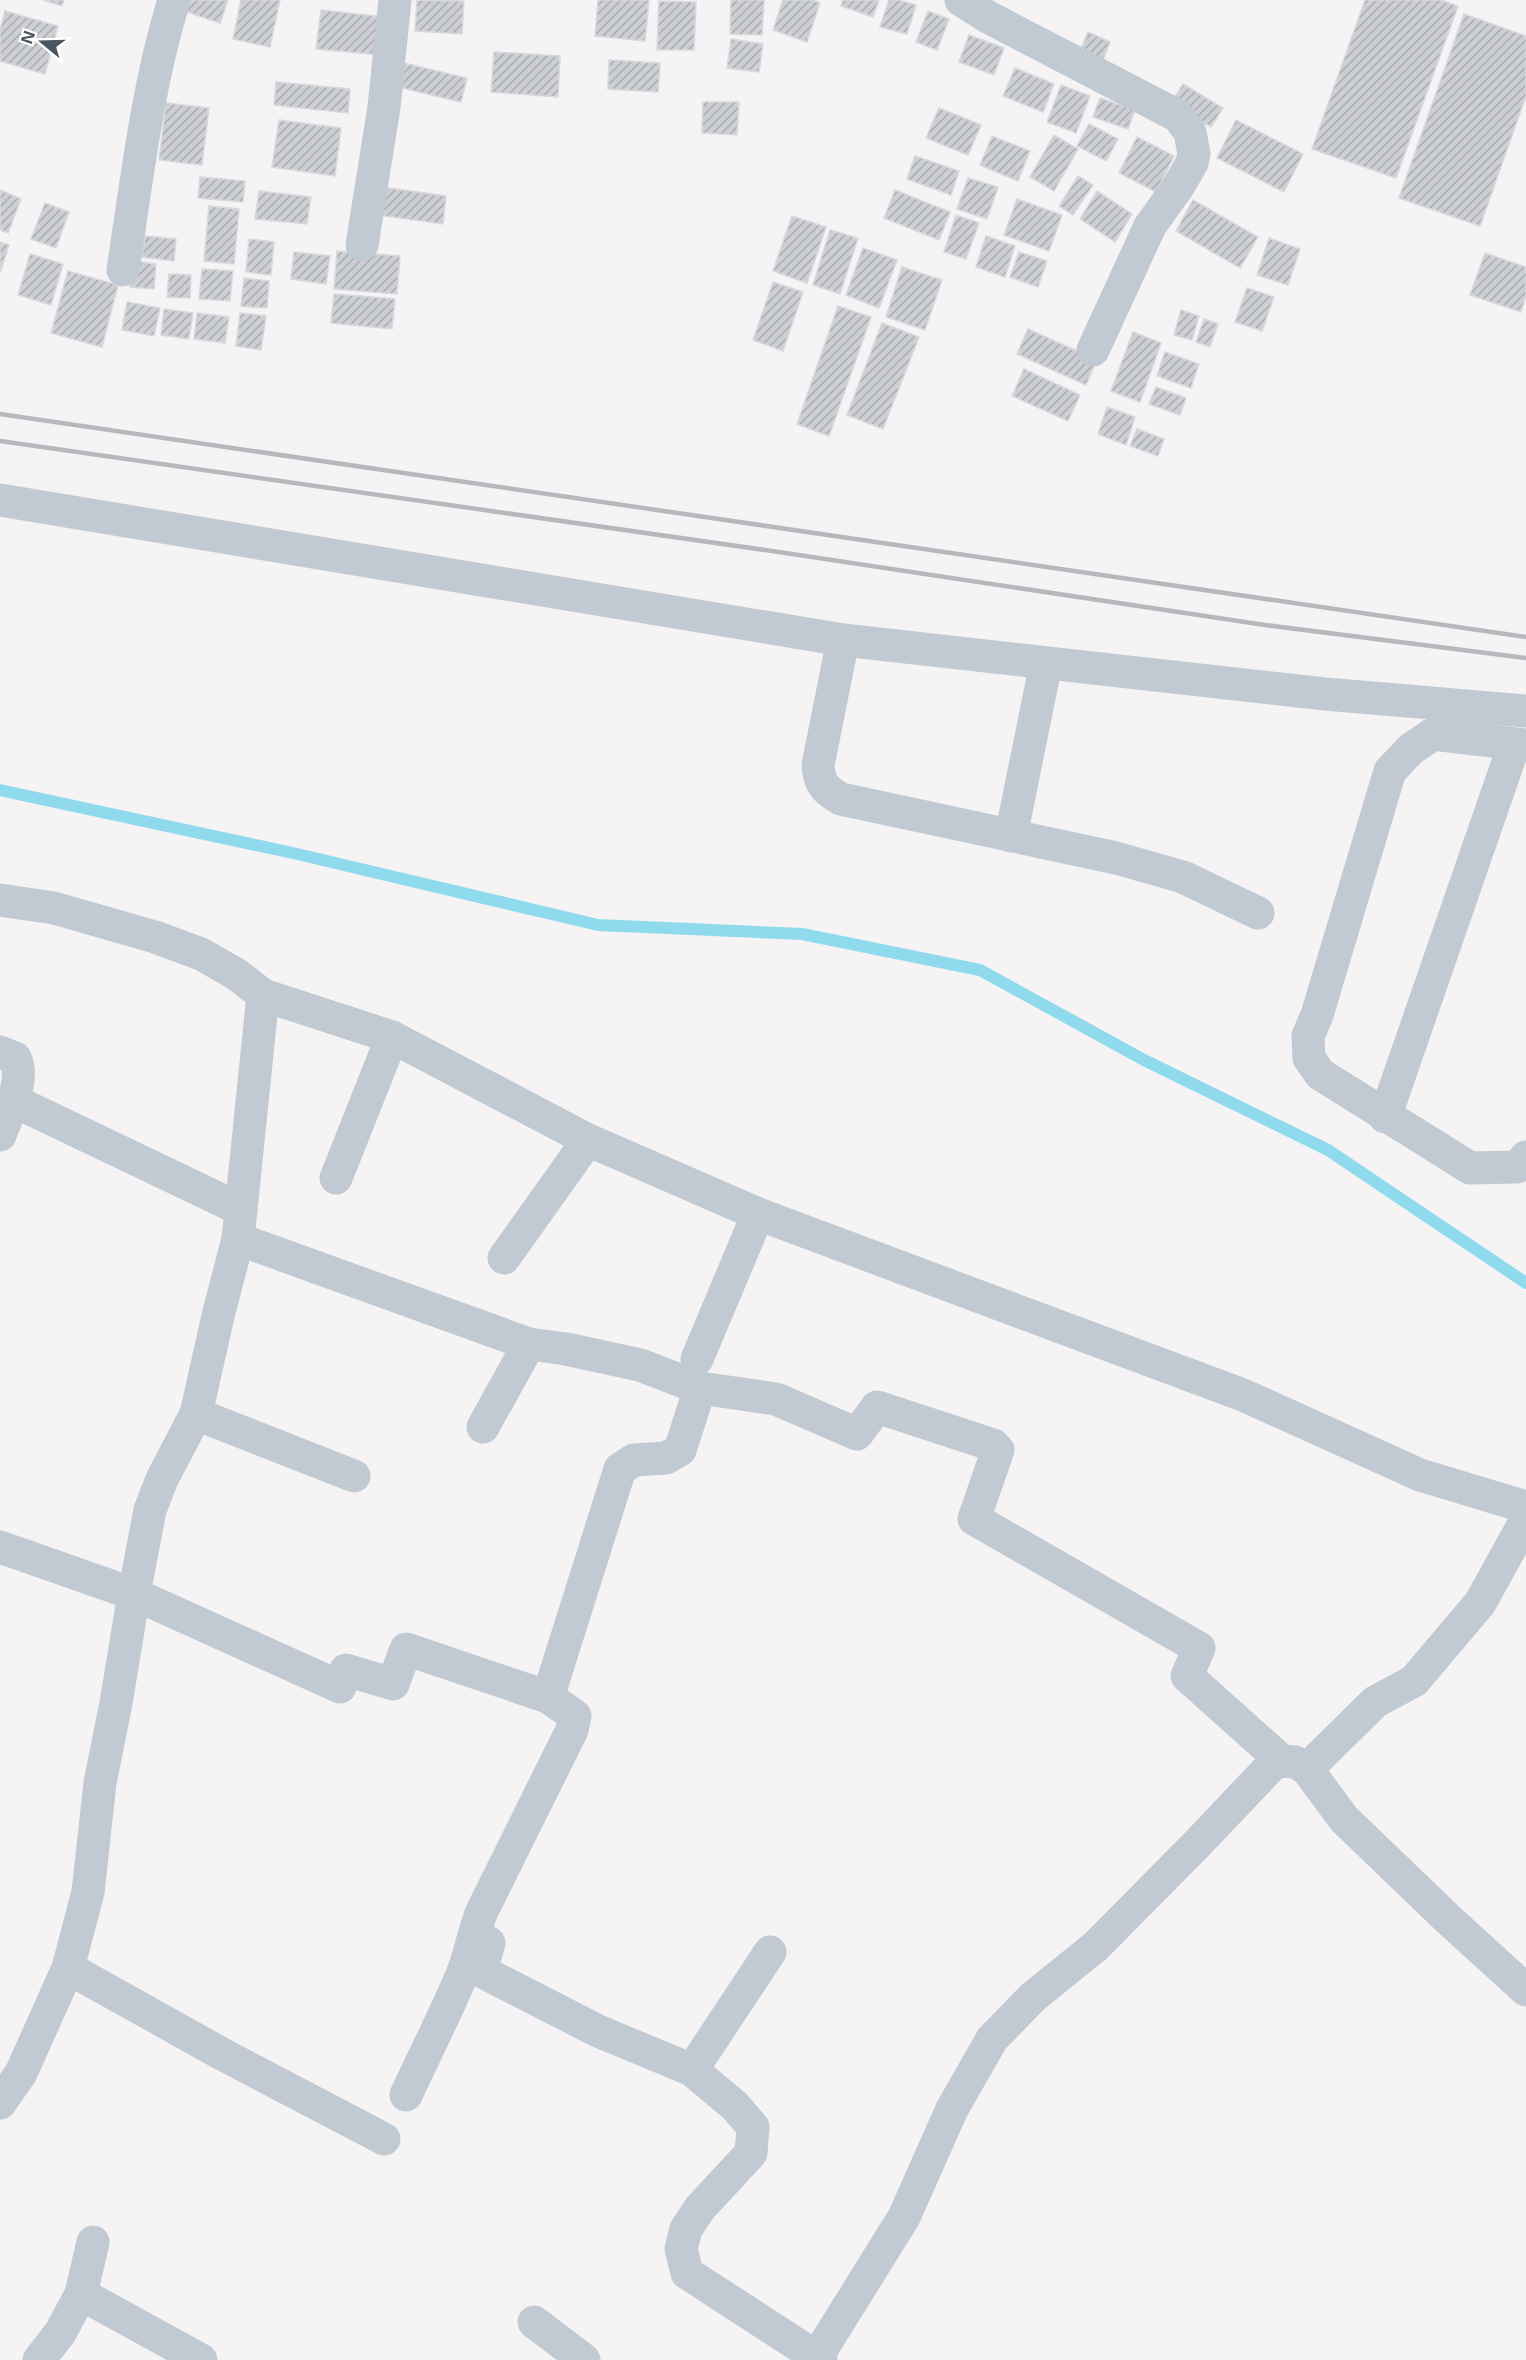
<svg xmlns="http://www.w3.org/2000/svg" width="1526" height="2360" viewBox="0 0 1526 2360" font-family="'Noto Sans',sans-serif">
<style>
.lines{fill:none;stroke-linecap:round;stroke-linejoin:round}
.stream{stroke:#90daee;stroke-width:12}
.building{fill:url(#building-hatch);stroke:#d7d9de;stroke-width:1.5}
.minor{stroke:#c1cad2;stroke-width:33}
.rail{stroke:#b5b8bd;stroke-width:4.5}
</style>
<defs>
<pattern id="building-hatch" width="6" height="6" patternUnits="userSpaceOnUse" patternTransform="scale(1.5)"><rect width="6" height="6" fill="#cdcfd5"/><path d="M-1 1l2-2M0 6l6-6M5 7l2-2" fill="none" stroke="#a8abb0"/></pattern>
</defs>
<rect width="100%" height="100%" fill="#f5f3f3"/>
<g class="lines">
<!-- stream -->
<polyline class="stream" points="0,790 293,853 598,925 802,934 980,970 1144,1060 1328,1150 1526,1283"/>
</g>
<!-- building -->
<g class="building">
<polygon points="43,0 64,0 62,6"/>
<polygon points="188,0 228,0 220,23 184,11"/>
<polygon points="241,0 280,0 270,47 233,39"/>
<polygon points="417,0 464,1 462,34 415,31"/>
<polygon points="598,0 649,0 645,41 595,36"/>
<polygon points="731,0 764,0 762,35 730,34"/>
<polygon points="783,0 813,0 820,3 807,42 773,30"/>
<polygon points="843,0 879,0 873,17 841,6"/>
<polygon points="889,0 899,0 916,5 907,34 880,27"/>
<polygon points="1365,0 1441,0 1458,6 1396,178 1312,149"/>
<polygon points="659,1 696,2 694,50 657,50"/>
<polygon points="321,10 385,17 380,55 316,49"/>
<polygon points="5,11 58,26 45,74 0,61 0,30"/>
<polygon points="928,11 949,19 937,50 916,42"/>
<polygon points="1464,14 1526,36 1526,96 1480,226 1399,198"/>
<polygon points="1088,32 1110,42 1100,68 1077,59"/>
<polygon points="969,35 1004,48 994,75 959,62"/>
<polygon points="731,39 763,44 759,72 727,68"/>
<polygon points="494,52 560,56 558,97 491,92"/>
<polygon points="609,60 660,63 658,92 608,89"/>
<polygon points="404,63 467,78 461,102 398,87"/>
<polygon points="1015,68 1054,84 1043,112 1003,96"/>
<polygon points="276,82 350,89 348,113 274,105"/>
<polygon points="1183,84 1223,108 1211,127 1171,103"/>
<polygon points="1061,85 1090,96 1076,133 1047,122"/>
<polygon points="1100,98 1135,110 1128,129 1093,117"/>
<polygon points="703,102 739,102 737,135 702,133"/>
<polygon points="166,103 209,108 202,165 159,160"/>
<polygon points="939,108 981,125 968,155 926,138"/>
<polygon points="279,120 341,128 335,176 272,167"/>
<polygon points="1236,120 1303,154 1284,192 1217,158"/>
<polygon points="1089,124 1118,139 1106,161 1077,146"/>
<polygon points="1054,135 1078,149 1054,191 1030,177"/>
<polygon points="992,136 1030,151 1018,181 980,165"/>
<polygon points="1137,137 1174,156 1156,192 1119,173"/>
<polygon points="915,156 959,171 951,195 907,179"/>
<polygon points="1078,176 1093,185 1073,215 1059,206"/>
<polygon points="200,177 245,181 243,202 198,198"/>
<polygon points="968,178 998,187 987,219 957,209"/>
<polygon points="382,187 446,196 443,224 378,215"/>
<polygon points="0,190 21,199 8,233 0,230"/>
<polygon points="895,190 950,212 939,240 884,218"/>
<polygon points="259,191 311,197 307,224 255,219"/>
<polygon points="1097,191 1132,214 1115,242 1080,219"/>
<polygon points="1017,199 1062,215 1049,251 1004,235"/>
<polygon points="1193,200 1258,237 1240,268 1176,231"/>
<polygon points="45,203 69,212 56,248 31,239"/>
<polygon points="209,206 239,209 234,264 204,261"/>
<polygon points="956,215 979,223 966,259 944,252"/>
<polygon points="792,216 826,227 807,283 773,271"/>
<polygon points="830,230 858,238 840,294 813,285"/>
<polygon points="145,236 176,239 174,261 142,257"/>
<polygon points="986,236 1015,246 1005,277 976,267"/>
<polygon points="1269,238 1300,249 1288,285 1257,275"/>
<polygon points="249,239 274,242 271,275 246,272"/>
<polygon points="0,242 9,245 0,273"/>
<polygon points="863,248 897,260 879,308 846,295"/>
<polygon points="337,251 400,256 397,294 334,289"/>
<polygon points="294,252 330,256 326,284 291,279"/>
<polygon points="1019,252 1047,261 1038,287 1010,277"/>
<polygon points="1485,253 1526,267 1526,296 1521,312 1470,295"/>
<polygon points="30,254 63,264 51,305 18,295"/>
<polygon points="132,261 156,264 154,289 130,287"/>
<polygon points="902,267 942,280 925,330 886,317"/>
<polygon points="202,269 233,271 230,301 199,299"/>
<polygon points="68,271 118,285 102,347 51,333"/>
<polygon points="169,274 191,275 190,298 167,297"/>
<polygon points="244,278 269,281 267,308 241,306"/>
<polygon points="773,282 803,292 783,351 753,340"/>
<polygon points="1247,288 1274,297 1262,331 1235,322"/>
<polygon points="334,294 395,299 392,329 331,323"/>
<polygon points="127,302 160,308 154,336 122,330"/>
<polygon points="838,306 871,317 829,436 797,424"/>
<polygon points="164,309 193,313 189,339 161,335"/>
<polygon points="1181,310 1199,316 1192,340 1174,335"/>
<polygon points="197,313 229,317 225,343 194,339"/>
<polygon points="240,313 266,316 261,350 236,346"/>
<polygon points="1204,319 1218,324 1210,347 1196,342"/>
<polygon points="882,323 919,337 883,429 847,415"/>
<polygon points="1028,329 1097,360 1086,385 1017,354"/>
<polygon points="1133,332 1161,343 1140,402 1111,391"/>
<polygon points="1165,352 1199,364 1191,388 1157,376"/>
<polygon points="1024,369 1080,395 1068,421 1012,396"/>
<polygon points="1156,387 1186,398 1180,415 1149,404"/>
<polygon points="1107,407 1135,417 1126,445 1098,434"/>
<polygon points="1137,429 1164,439 1158,456 1130,446"/>
</g>
<g class="lines">
<!-- minor -->
<g class="minor">
<polyline points="961,0 988,17 1178,116 1190,132 1194,154 1192,163 1178,187 1150,226 1093,350"/>
<polyline points="362,245 384,107 395,0"/>
<path d="M123 270C137 179 147 88 174 0"/>
<polyline points="0,500 843,640 1325,694 1526,711"/>
<path d="M843 640 818 765C819 783 825 790 841 799L1116 858 1183 877 1258 913"/>
<polyline points="1526,745 1433,734 1411,749 1390,771 1317,1015 1308,1036 1309,1058 1320,1074 1470,1168 1517,1167 1526,1157"/>
<polyline points="1011,836 1046,663"/>
<polyline points="0,900 54,908 155,937 201,954 236,974 263,995 238,1239 218,1316 196,1414 162,1479 150,1510 134,1594 116,1703 100,1783 88,1892 68,1968 21,2073 0,2103"/>
<polyline points="263,995 392,1037 588,1140 758,1214 1243,1395 1420,1475 1526,1507"/>
<path d="M0 1052 15 1058C26 1080 8 1113 0 1135"/>
<polyline points="12,1100 240,1209"/>
<polyline points="1385,1117 1514,745"/>
<polyline points="336,1178 392,1037"/>
<polyline points="238,1239 529,1344"/>
<polyline points="504,1258 588,1140"/>
<polyline points="697,1359 758,1214"/>
<polyline points="196,1414 354,1476"/>
<polyline points="483,1427 529,1344 566,1349 640,1365 700,1388 776,1399 857,1434 877,1407 993,1445 998,1450 974,1519 1199,1648 1187,1676 1282,1761"/>
<polyline points="0,1547 134,1594 340,1687 346,1670 393,1684 406,1649 548,1697"/>
<polyline points="1307,1769 1375,1702 1414,1681 1480,1603 1526,1520"/>
<polyline points="483,1939 489,1943 481,1971 598,2031 692,2070 735,2106 753,2127 751,2153 700,2208 686,2229 681,2249 687,2273 821,2360"/>
<polyline points="68,1968 222,2054 384,2139"/>
<polyline points="692,2070 770,1952"/>
<path d="M406 2095C424 2056 444 2017 461 1977 470 1956 473 1933 482 1911L572 1730 575 1716 548 1697 620 1469 634 1460 666 1458 680 1450 700 1388"/>
<polyline points="81,2294 201,2360"/>
<polyline points="534,2322 584,2360"/>
<polyline points="39,2360 60,2333 81,2294 93,2242"/>
<polyline points="815,2360 904,2217 952,2109 992,2039 1033,1997 1096,1946 1197,1844 1272,1765 1282,1761 1295,1762 1307,1769 1344,1819 1448,1919 1526,1990"/>
</g>
<!-- rail -->
<g class="rail">
<polyline points="0,414 1526,637"/>
<polyline points="0,441 772,551 1265,625 1526,658"/>
</g>
</g>
<!-- north arrow -->
<g transform="translate(42 42) rotate(289)" stroke="#ffffff" stroke-width="4.5" paint-order="stroke">
<path d="M0-4.5L10 22L0 15L-10 22Z" fill="#4a5661"/>
<text y="-9" font-size="16" font-weight="bold" text-anchor="middle" fill="#4a5661">N</text>
</g>
</svg>
